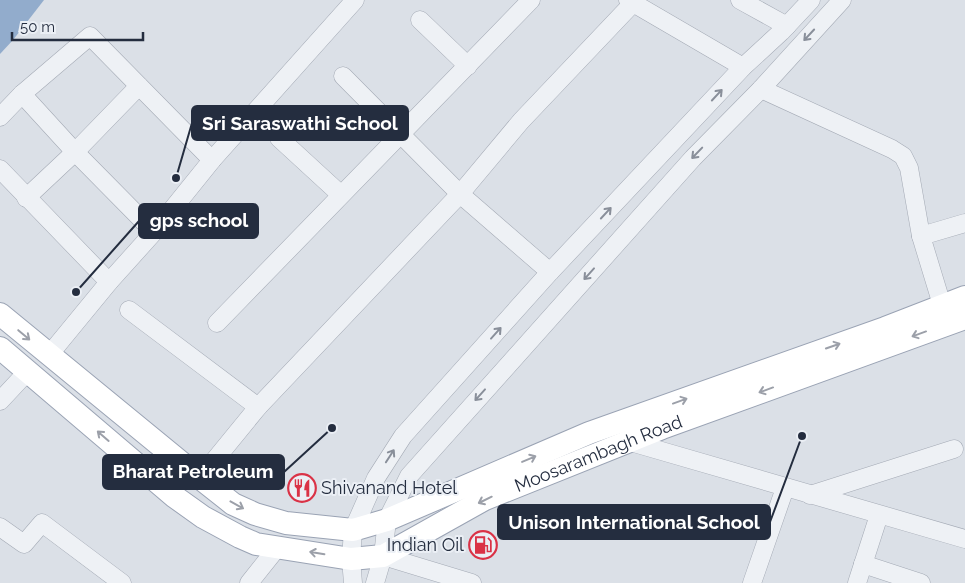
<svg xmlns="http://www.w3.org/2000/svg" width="965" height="583" viewBox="0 0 965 583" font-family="Raleway,sans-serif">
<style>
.water{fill:#92accc}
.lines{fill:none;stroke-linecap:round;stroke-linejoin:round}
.minor-casing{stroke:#a4aab5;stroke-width:19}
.major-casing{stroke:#9aa3b4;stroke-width:24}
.minor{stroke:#eef1f5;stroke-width:18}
.major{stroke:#fff;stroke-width:22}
.oneway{stroke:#898f9a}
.oneway2{stroke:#9ca0a9}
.labels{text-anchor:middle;stroke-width:4;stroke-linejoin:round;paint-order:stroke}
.street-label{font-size:18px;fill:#242d3f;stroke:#ebeff5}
.poi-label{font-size:18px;fill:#242d3f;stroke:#ebeff5;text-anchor:start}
.leader{fill:none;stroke:#242d3f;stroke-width:2}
.callout-dot{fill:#242d3f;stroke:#ebeff5;stroke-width:2}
.callout{fill:#242d3f;stroke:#242d3f;stroke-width:2}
.callout-label{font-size:19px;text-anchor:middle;font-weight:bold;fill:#fff}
</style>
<rect width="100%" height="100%" fill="#dbe0e7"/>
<!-- water -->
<polygon class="water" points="0,0 44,0 13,40 0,54"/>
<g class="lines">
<defs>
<g id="minor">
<polyline points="628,0 743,67"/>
<polyline points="740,0 787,26"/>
<polyline points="420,20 468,66"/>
<polyline points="343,76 460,194 550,272"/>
<polyline points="761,89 892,149 903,156 909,168 921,236 942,305"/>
<polyline points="22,94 75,152 154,232"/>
<polyline points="0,117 22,94 90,36 212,160"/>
<polyline points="279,138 340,194"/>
<polyline points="0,169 109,282"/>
<polyline points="26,198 75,152 139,86"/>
<polyline points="921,236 965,223"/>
<polyline points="129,310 258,407"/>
<polyline points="217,323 531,0"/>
<polyline points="49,355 109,282 154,232 212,160 355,0"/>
<polyline points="0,401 28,371"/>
<polyline points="627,441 965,539"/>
<polyline points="200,478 258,407 460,194 521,121 633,3"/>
<polyline points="810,495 954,449"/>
<polyline points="0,527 24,544 42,523 122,583"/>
<polyline points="383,556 472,583"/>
<polyline points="863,564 921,583"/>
<polyline points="249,583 277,548"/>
<polyline points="353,583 351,559 353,530 376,478 403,436 550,272 743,67 781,32 811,0"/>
<polyline points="375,583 383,556 387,520 409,476 693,158 761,89 842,0"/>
<polyline points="752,583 785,488"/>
<polyline points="857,583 879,515"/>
</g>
<g id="major">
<polyline points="0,314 200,478 233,504 255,514 286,523 353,530 387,520 589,433 885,328 965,297"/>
<path id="s1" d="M0 348 175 497 203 517 240 537 256 544 351 559 383 556 485 499 662 428 965 318"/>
</g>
</defs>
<!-- minor casing -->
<use href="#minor" class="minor-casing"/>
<!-- major casing -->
<use href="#major" class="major-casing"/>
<!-- minor -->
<use href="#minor" class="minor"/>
<!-- major -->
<use href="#major" class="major"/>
</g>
<!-- one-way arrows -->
<defs><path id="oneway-shaft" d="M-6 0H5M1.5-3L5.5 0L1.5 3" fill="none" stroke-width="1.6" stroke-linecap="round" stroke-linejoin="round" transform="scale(1.25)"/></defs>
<g class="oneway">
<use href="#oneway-shaft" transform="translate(809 35) rotate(133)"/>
<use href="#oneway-shaft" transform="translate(717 95) rotate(-47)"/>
<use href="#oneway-shaft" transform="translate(697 153) rotate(134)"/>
<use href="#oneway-shaft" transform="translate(606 213) rotate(-47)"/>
<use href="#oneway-shaft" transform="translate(589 274) rotate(132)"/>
<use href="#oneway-shaft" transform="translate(496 333) rotate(-48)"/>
<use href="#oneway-shaft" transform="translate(480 395) rotate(132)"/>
<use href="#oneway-shaft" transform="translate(390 456) rotate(-57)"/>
</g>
<g class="oneway2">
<use href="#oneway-shaft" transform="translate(919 334) rotate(160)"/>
<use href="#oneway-shaft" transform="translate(24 335) rotate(40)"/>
<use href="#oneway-shaft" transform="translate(833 346) rotate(-19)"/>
<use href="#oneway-shaft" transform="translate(766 390) rotate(160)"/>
<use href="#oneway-shaft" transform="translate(680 401) rotate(-20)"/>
<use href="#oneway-shaft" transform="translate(103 436) rotate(-139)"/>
<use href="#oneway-shaft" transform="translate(529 459) rotate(-23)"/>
<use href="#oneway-shaft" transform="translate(485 500) rotate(154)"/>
<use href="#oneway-shaft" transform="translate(237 505) rotate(29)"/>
<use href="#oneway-shaft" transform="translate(317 553) rotate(-171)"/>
</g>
<!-- icons -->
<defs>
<symbol id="restaurant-ring" viewBox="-11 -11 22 22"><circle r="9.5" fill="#ebeff5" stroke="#da3246" stroke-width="1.5"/><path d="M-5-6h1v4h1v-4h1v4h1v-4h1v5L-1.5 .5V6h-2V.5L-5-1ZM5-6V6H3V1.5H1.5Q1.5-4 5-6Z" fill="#da3246"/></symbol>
<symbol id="fuel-ring" viewBox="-11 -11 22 22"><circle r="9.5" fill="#ebeff5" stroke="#da3246" stroke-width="1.5"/><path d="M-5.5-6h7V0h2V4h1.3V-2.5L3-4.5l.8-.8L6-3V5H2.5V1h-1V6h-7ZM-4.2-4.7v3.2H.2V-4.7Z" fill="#da3246"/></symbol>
</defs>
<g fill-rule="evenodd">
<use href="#restaurant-ring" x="286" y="472" width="32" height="32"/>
<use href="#fuel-ring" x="467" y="529" width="32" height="32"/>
</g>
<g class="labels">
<!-- street labels -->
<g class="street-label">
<text dy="6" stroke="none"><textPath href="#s1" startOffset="691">Moosarambagh Road</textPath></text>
</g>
<!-- poi labels -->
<g class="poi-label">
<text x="321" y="494">Shivanand Hotel</text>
<text x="464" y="551" text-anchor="end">Indian Oil</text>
</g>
</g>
<!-- callouts -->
<path class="leader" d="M176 178L192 123M76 292L139 221M332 428L284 472M802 436L770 522"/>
<g class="callout-dot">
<circle cx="176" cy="178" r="5"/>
<circle cx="76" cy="292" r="5"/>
<circle cx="332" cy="428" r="5"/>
<circle cx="802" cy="436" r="5"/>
</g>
<g class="callout">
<rect x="192" y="106" width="216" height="34" rx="5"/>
<rect x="139" y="204" width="119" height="34" rx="5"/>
<rect x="103" y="455" width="181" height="34" rx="5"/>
<rect x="498" y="505" width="272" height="34" rx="5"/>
</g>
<g class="callout-label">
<text x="300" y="130">Sri Saraswathi School</text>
<text x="199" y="227">gps school</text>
<text x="193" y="478">Bharat Petroleum</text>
<text x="634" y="529">Unison International School</text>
</g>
<!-- scale -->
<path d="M12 32v8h131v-8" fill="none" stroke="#242d3f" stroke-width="2.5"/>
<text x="20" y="32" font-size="15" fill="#242d3f" stroke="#ebeff5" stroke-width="4" paint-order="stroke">50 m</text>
</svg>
